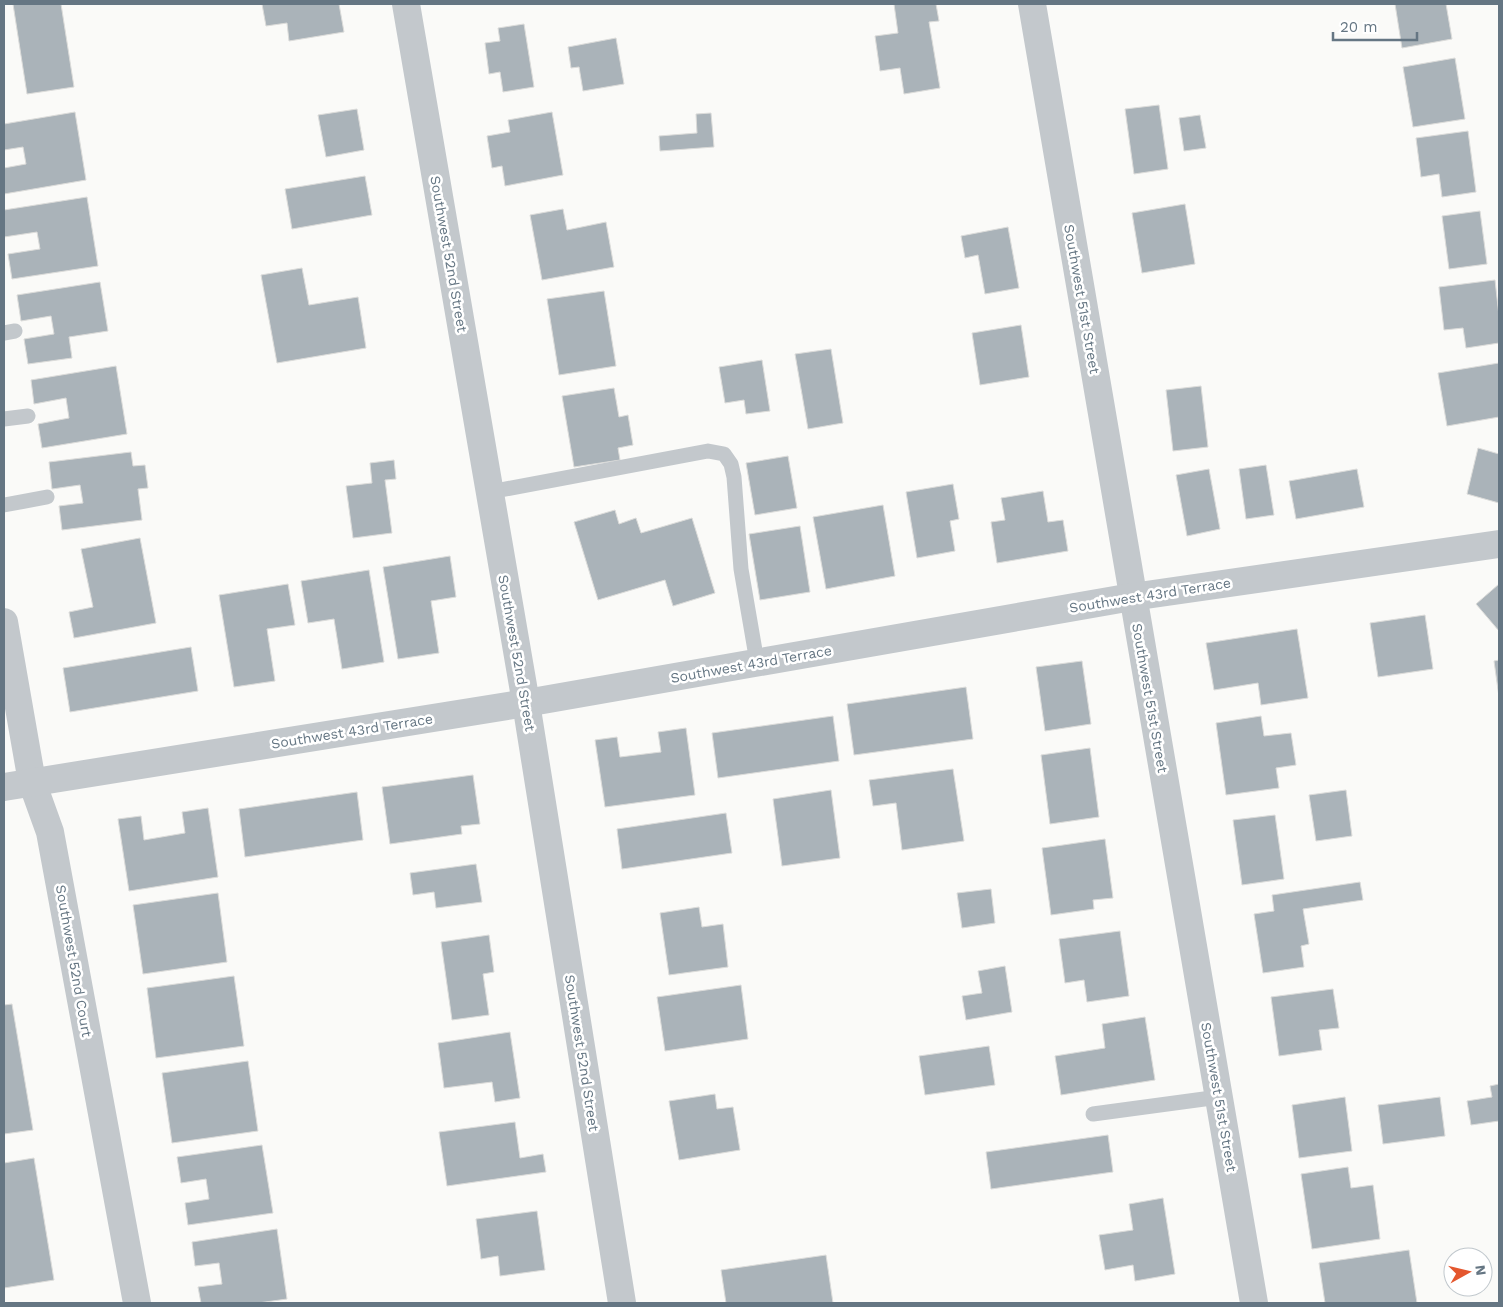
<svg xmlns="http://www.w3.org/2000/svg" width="1503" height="1307" viewBox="0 0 1503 1307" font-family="'Work Sans',sans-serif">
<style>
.building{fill:#aab3b9;stroke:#dcdcda}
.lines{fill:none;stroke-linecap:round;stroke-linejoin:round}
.lane{stroke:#c3c8cc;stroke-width:15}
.street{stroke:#c3c8cc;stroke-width:28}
.labels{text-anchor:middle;stroke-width:5;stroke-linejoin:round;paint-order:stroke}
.street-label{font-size:14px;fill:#657683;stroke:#fff}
</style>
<rect width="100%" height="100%" fill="#fafaf8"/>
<!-- building -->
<g class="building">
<polygon points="13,4 61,4 74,87 27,94"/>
<polygon points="262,4 339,4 344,32 289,41 287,23 266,26"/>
<polygon points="894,4 936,4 939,21 929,22 940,88 904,94 900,68 880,71 875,36 898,33"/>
<polygon points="1395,4 1446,4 1452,39 1402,48"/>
<polygon points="524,24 534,87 503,92 500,72 489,74 485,43 500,41 498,28"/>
<polygon points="616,38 624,84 583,91 579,67 571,68 568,47"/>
<polygon points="1455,58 1465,119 1413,127 1403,67"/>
<polygon points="1159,105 1168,169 1134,174 1125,109"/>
<polygon points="357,109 364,150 326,157 318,115"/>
<polygon points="75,112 86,180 4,194 4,168 26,164 23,147 4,150 4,124"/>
<polygon points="552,112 563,175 505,186 502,166 492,168 487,136 510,132 508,120"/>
<polygon points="711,113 714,147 660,151 659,136 697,133 696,114"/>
<polygon points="1200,115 1206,148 1184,151 1179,118"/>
<polygon points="1468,131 1476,192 1442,197 1439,174 1421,177 1416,138"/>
<polygon points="365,176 372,215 292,229 285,189"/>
<polygon points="87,197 98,266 12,279 8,254 40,249 37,232 4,237 4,210"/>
<polygon points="1185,204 1195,264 1142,273 1132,213"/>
<polygon points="563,209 567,230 606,222 614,267 542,280 530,215"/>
<polygon points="1480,211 1487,264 1449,269 1442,216"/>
<polygon points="1008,227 1019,288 985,294 978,255 965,258 961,236"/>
<polygon points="302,268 309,305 358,297 366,348 277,363 261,275"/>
<polygon points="1495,280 1499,316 1499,343 1466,348 1463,328 1444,330 1439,287"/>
<polygon points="100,282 108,331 69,337 72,358 28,364 24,339 54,334 51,316 21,321 17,295"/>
<polygon points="604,291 616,366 559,375 547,299"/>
<polygon points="1021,325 1029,377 980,385 972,333"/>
<polygon points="831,349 843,423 808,429 795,354"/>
<polygon points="762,360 770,411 746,414 744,400 725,403 719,367"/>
<polygon points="1499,363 1499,417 1447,426 1438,373"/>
<polygon points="116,366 127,434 42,448 38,424 69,418 66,398 34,404 31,380"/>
<polygon points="1201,386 1208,447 1173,451 1166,390"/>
<polygon points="614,388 619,417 628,415 633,445 618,448 620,460 574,467 562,396"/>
<polygon points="1478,448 1499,454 1499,503 1467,494"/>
<polygon points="131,452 133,466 145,465 148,488 138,489 142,520 62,530 59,506 83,503 80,485 52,489 49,462"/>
<polygon points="788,456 797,508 755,515 746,463"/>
<polygon points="394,460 396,479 385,480 392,533 353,538 346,486 372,483 370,463"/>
<polygon points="1266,465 1274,515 1246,519 1239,469"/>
<polygon points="1209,469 1220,529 1187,536 1176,475"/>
<polygon points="1357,469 1364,507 1296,519 1289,481"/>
<polygon points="953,484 959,519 950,521 955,551 917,558 906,492"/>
<polygon points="1043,491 1048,522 1063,520 1068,551 997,563 991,522 1005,520 1001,498"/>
<polygon points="883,505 895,576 826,589 813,517"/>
<polygon points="615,510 619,524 636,518 641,533 692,518 715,593 673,606 665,580 598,600 574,522"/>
<polygon points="800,526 810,592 760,600 749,534"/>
<polygon points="140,538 156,623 74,638 69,612 93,607 81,549"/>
<polygon points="450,556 456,597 431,601 439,653 398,659 383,567"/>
<polygon points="369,570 384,662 342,669 334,619 308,623 301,581"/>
<polygon points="288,584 295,625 267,629 275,681 234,687 219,595"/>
<polygon points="1499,584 1499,631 1476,604"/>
<polygon points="1425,615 1433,669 1378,677 1370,623"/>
<polygon points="1297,629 1308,698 1261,705 1258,683 1214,690 1206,643"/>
<polygon points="191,647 198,691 70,712 63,668"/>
<polygon points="1499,660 1499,697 1494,661"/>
<polygon points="1082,661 1091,724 1045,731 1036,667"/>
<polygon points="966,687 973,739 854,755 847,704"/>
<polygon points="833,716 839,761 718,778 712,733"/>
<polygon points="1261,716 1264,736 1291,733 1296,765 1276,768 1279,788 1226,795 1216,723"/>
<polygon points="686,728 695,795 605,807 595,740 617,737 620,757 661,752 658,732"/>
<polygon points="1090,748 1099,817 1050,824 1041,755"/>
<polygon points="953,769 964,841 902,850 896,803 873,806 869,780"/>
<polygon points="473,775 480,824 461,826 462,834 390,844 382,787"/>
<polygon points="831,790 840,858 782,866 773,799"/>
<polygon points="1346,790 1352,836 1316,841 1309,795"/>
<polygon points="357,792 363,840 245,857 239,809"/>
<polygon points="208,808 218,877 129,891 118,819 141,816 144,840 185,833 182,812"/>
<polygon points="726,813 732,853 622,869 617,829"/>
<polygon points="1275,815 1284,879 1242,885 1233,820"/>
<polygon points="1105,839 1113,898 1093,900 1094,909 1051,915 1042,848"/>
<polygon points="476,864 482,902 436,908 434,892 413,895 410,873"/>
<polygon points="1360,882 1363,900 1303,909 1309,944 1301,946 1304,967 1263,973 1254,914 1274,911 1272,895"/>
<polygon points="991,889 995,923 962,928 957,893"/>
<polygon points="218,893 227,962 143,974 133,905"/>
<polygon points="699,907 702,927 723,924 728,967 669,975 660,913"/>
<polygon points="1120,931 1129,996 1087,1002 1084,980 1065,983 1059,939"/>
<polygon points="489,935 494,972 483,974 489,1015 452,1020 441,942"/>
<polygon points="1005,966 1012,1012 966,1020 962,996 982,993 978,971"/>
<polygon points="234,976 244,1046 156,1058 147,988"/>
<polygon points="741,985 748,1039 665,1051 657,997"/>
<polygon points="1333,989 1339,1028 1319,1030 1322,1050 1279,1056 1271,997"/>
<polygon points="12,1004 33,1130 4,1134 4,1005"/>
<polygon points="1145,1017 1155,1080 1061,1095 1055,1056 1105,1048 1102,1024"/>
<polygon points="510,1032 520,1098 495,1102 492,1082 444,1088 438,1043"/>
<polygon points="989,1046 995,1085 925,1095 919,1056"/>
<polygon points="248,1061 258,1131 172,1143 162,1073"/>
<polygon points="1499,1084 1499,1121 1471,1125 1467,1101 1492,1097 1490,1086"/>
<polygon points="715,1094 717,1109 733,1107 740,1150 679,1160 669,1101"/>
<polygon points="1345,1097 1352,1151 1299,1158 1292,1105"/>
<polygon points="1440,1097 1445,1136 1383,1144 1378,1105"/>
<polygon points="515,1122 520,1158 543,1154 546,1172 447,1186 439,1132"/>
<polygon points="1108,1135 1113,1172 991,1189 986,1152"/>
<polygon points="262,1145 273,1213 188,1225 185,1203 209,1199 206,1179 181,1183 177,1157"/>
<polygon points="34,1158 54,1280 4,1288 4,1163"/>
<polygon points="1348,1167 1351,1188 1373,1185 1380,1239 1312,1249 1301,1174"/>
<polygon points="1163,1198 1175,1274 1135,1281 1133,1265 1105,1270 1099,1235 1133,1230 1129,1204"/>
<polygon points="537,1211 545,1270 500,1276 498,1256 481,1259 476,1219"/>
<polygon points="277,1229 287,1299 258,1303 201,1303 198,1287 222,1284 219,1263 195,1266 192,1242"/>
<polygon points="1409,1250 1417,1303 1325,1303 1319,1263"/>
<polygon points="826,1255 833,1303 726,1303 721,1270"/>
</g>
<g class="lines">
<!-- lane -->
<g class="lane">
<polyline points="4,333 15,331"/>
<polyline points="4,419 28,416"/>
<polyline points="490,492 708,451 724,454 731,464 734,477 741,569 757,662"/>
<polyline points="4,505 47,497"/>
<polyline points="1093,1114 1219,1097"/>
</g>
<!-- street -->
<g class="street">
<polyline points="406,4 526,703 622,1303"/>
<polyline points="1032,4 1254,1303"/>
<polyline points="4,622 32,782 50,832 137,1303"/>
<polyline points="4,787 526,703 1132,597 1499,544"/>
</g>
</g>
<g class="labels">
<!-- street labels -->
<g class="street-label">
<text transform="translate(449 254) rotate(80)" y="5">Southwest 52nd Street</text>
<text transform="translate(1082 299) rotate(80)" y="5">Southwest 51st Street</text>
<text transform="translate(1150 595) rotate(-9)" y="5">Southwest 43rd Terrace</text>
<text transform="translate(517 653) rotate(80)" y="5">Southwest 52nd Street</text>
<text transform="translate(751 664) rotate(-10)" y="5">Southwest 43rd Terrace</text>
<text transform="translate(1150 698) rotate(80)" y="5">Southwest 51st Street</text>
<text transform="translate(352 731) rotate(-9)" y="5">Southwest 43rd Terrace</text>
<text transform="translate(74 961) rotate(80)" y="5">Southwest 52nd Court</text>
<text transform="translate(582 1053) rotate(81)" y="5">Southwest 52nd Street</text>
<text transform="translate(1219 1097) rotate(80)" y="5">Southwest 51st Street</text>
</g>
</g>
<!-- border -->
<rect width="1503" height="1307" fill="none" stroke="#657683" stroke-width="10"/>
<!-- north arrow -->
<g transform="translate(1468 1272) rotate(82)"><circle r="24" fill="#ffffff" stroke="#c1c8cd"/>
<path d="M0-4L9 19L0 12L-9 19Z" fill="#e4572e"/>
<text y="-8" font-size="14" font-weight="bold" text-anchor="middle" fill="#657683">N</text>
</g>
<!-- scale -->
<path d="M1333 32v8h84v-8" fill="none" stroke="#657683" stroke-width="2.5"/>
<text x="1340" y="32" font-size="15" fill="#657683" stroke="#ffffff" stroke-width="4" paint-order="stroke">20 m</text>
</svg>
